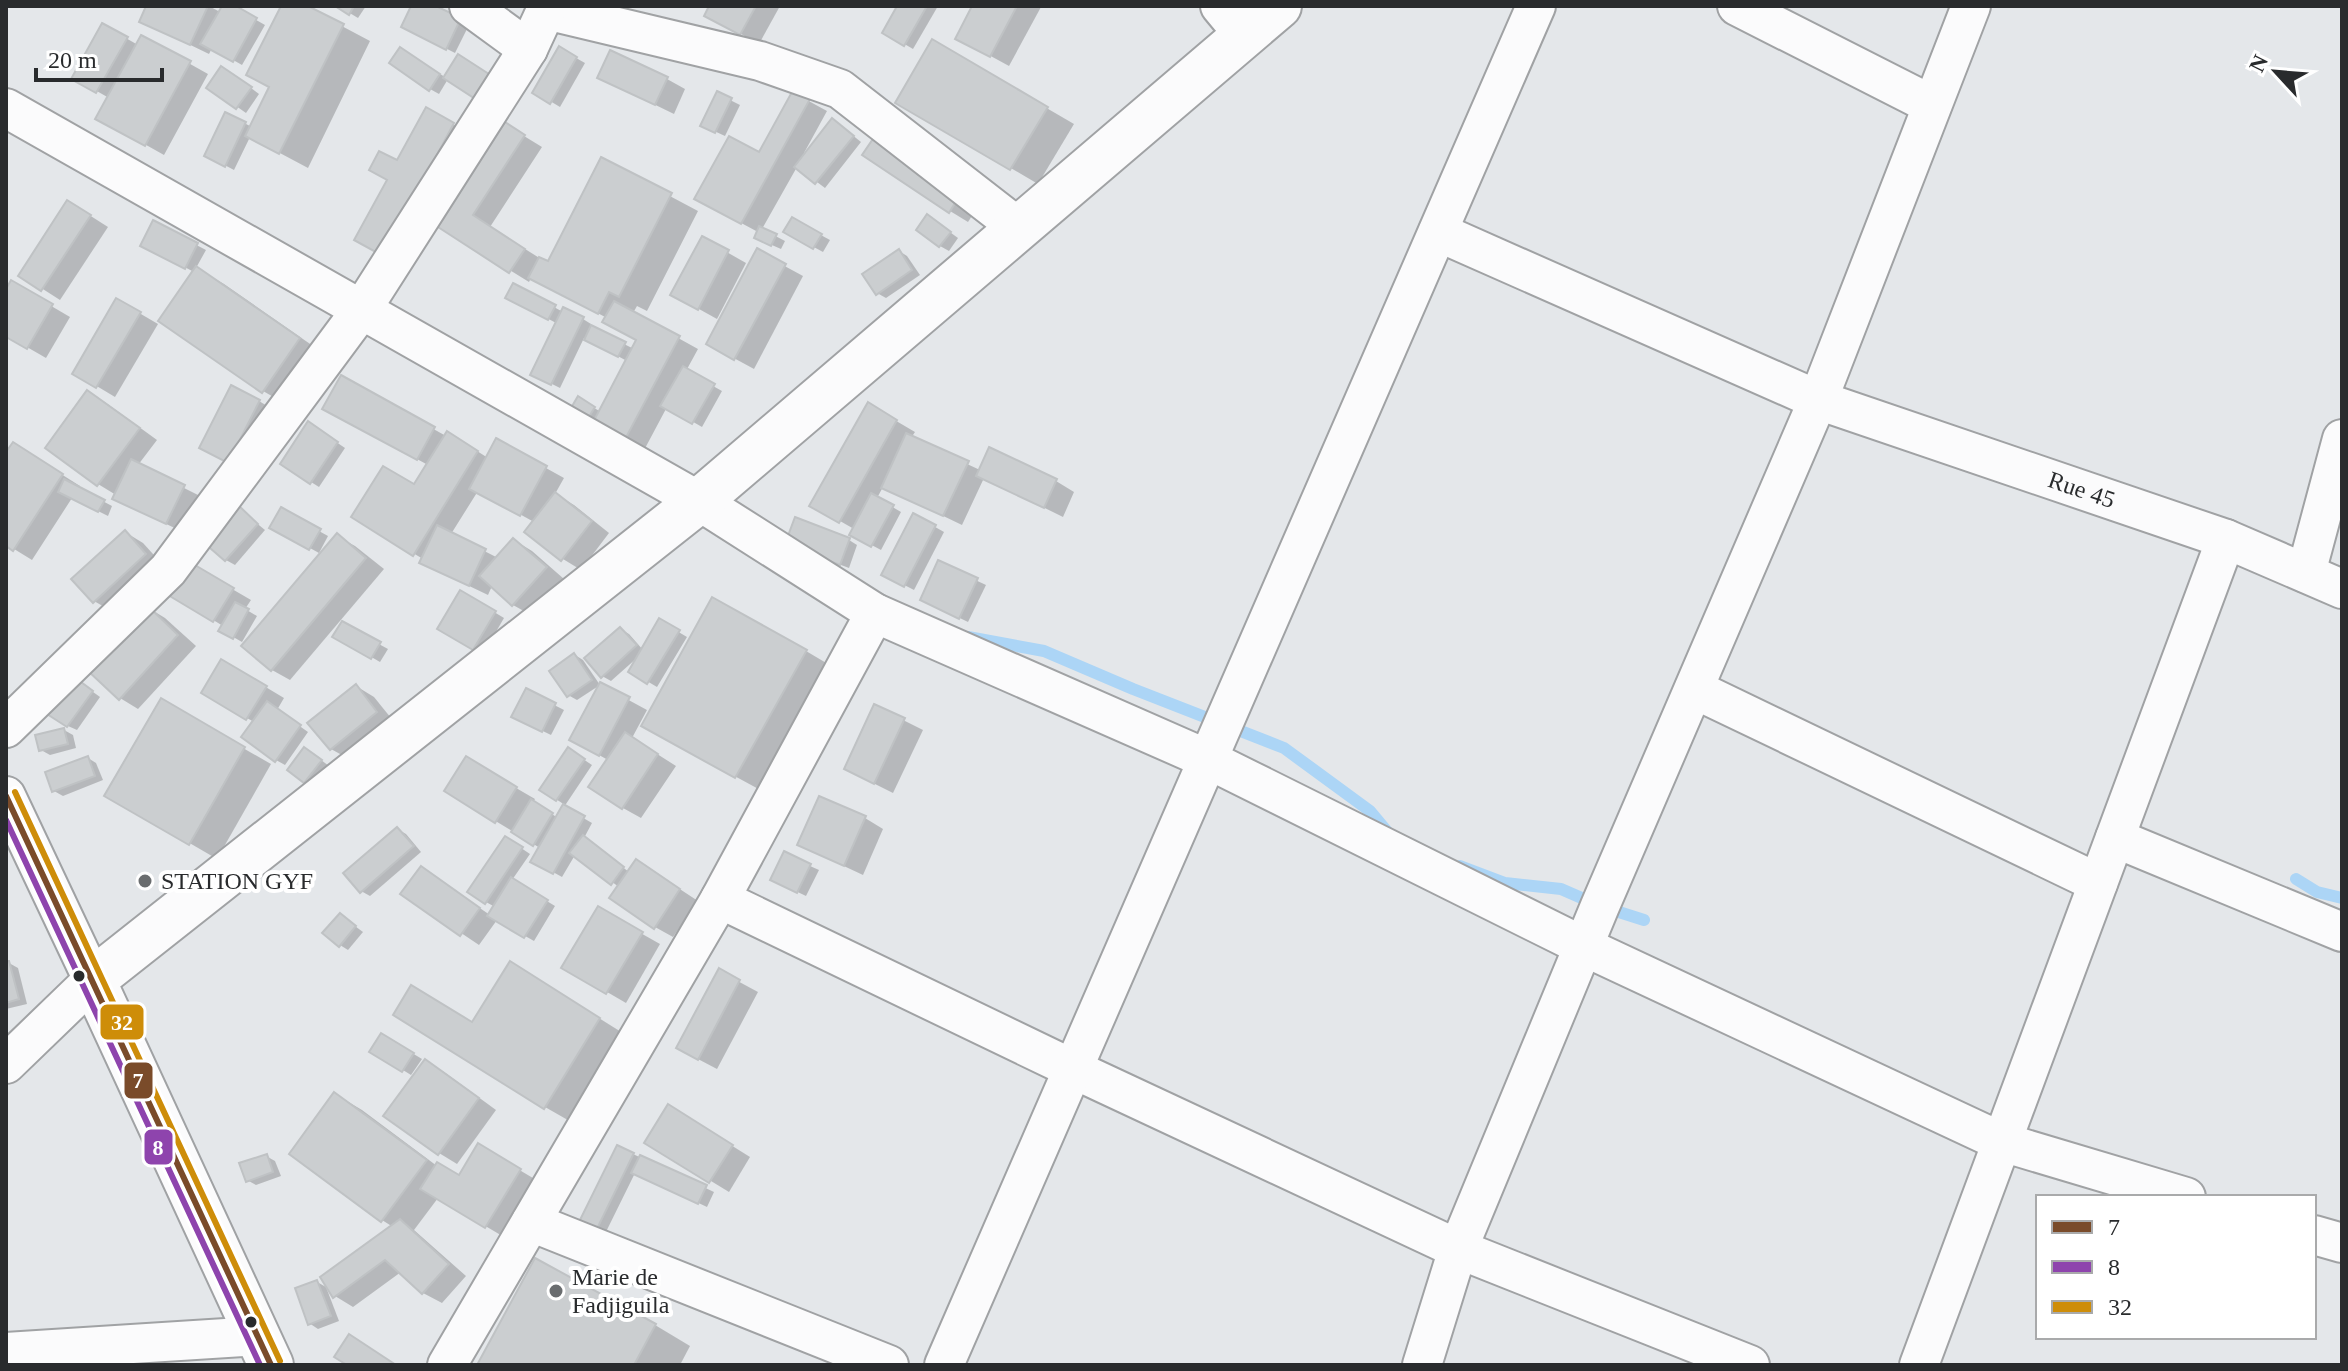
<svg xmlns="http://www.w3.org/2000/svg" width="2348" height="1371" viewBox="0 0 2348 1371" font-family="Georgia,serif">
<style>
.shadow{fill:#0003}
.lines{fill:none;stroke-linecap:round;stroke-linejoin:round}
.stream{stroke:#acd5f6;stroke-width:12}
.building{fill:#cbced0;stroke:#bfc2c4;stroke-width:2}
.street-casing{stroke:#a0a2a4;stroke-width:42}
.secondary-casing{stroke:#a0a2a4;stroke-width:48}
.street{stroke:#fbfbfc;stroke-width:38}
.secondary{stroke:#fbfbfc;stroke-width:44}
.bus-1-casing{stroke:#fff;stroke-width:12}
.bus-2-casing{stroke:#fff;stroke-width:12}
.bus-3-casing{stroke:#fff;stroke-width:12}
.bus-1{stroke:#7a4b2a;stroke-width:6}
.bus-2{stroke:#8e44ad;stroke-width:6}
.bus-3{stroke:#ce8d09;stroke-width:6}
.poi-dot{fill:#6a6d6f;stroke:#fff;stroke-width:3}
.bus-dot{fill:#292b2d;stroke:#fff;stroke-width:3}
.labels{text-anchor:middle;stroke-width:8;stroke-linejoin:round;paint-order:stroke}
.street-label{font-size:24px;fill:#292b2d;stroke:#fff}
.poi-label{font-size:24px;fill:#292b2d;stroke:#fff;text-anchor:start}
.line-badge{stroke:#fff;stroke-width:3}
.badge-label{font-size:22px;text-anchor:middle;font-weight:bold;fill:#fff}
</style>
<rect width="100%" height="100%" fill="#e4e7ea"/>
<!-- shadow -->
<g class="shadow">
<polygon points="148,6 209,6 220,12 224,6 232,6 265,25 242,65 212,48 209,54 141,21"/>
<polygon points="283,6 304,6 370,41 308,168 250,137 234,170 215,160 226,114 252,127 271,87"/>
<polygon points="338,6 366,6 358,18"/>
<polygon points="413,6 431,6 469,25 455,53 412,31"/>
<polygon points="711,6 780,6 759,44 725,25"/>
<polygon points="899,6 938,6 913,49 884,32"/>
<polygon points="974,6 1041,7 1009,66 976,48"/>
<polygon points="103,25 138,45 142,37 208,74 164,155 98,118 109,98 74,78"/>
<polygon points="933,42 1074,124 1038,184 898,102"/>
<polygon points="560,49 585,63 560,107 535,92"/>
<polygon points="409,54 448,79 439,94 430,89"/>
<polygon points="231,73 259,94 246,113 209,87"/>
<polygon points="600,78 667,79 685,89 674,114"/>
<polygon points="794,93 827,111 804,153 806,154 841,126 861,142 825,188 797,167 762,229 785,241 781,249 765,242 758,232 715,209 760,155"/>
<polygon points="718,94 740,105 725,136 712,130"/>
<polygon points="427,110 472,135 402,264"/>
<polygon points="524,136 542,147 490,227 549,264 602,160 698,211 647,311 637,306 633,313 698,349 686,371 722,391 702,427 667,407 642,454 594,428 579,399 601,412 627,361 584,338 560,388 542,379 558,324 507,297 514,285 563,312 583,319 591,324 590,327 634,349 638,340 607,318 531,278 529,282 441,227"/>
<polygon points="893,149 979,205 968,222 950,211"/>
<polygon points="86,213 108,227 60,300 21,275"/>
<polygon points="793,220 830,240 823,252 786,232"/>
<polygon points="936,222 958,238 949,251 940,246"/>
<polygon points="154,223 206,250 196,268 224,284 326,355 291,407 263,391 161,320 194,272 143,245"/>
<polygon points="702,238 746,263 717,319 672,294"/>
<polygon points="757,251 803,276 754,369 708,344"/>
<polygon points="899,251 907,256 920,275 886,298 877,293"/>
<polygon points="12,283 70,317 46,358 6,335 6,293"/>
<polygon points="117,300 158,324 115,397 75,373"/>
<polygon points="342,378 446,436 466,444 488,458 497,441 564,478 555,494 574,505 609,533 581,570 563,559 527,532 534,522 478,491 451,534 498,558 514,540 532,551 564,579 531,615 513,605 492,586 488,595 440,572 423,559 353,517 415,487 428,465 343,419"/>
<polygon points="88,392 106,403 157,440 138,465 202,497 185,533 133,508 116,495 98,484"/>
<polygon points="259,401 277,412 247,472 220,458"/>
<polygon points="869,405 915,432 911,438 980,470 990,450 1056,481 1074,492 1063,517 984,478 962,525 883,487 877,498 901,512 881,550 851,534 854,529 812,505"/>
<polygon points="317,429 345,448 319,487 311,482"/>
<polygon points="6,455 31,455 80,486 78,488 112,506 108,516 72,498 32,560 6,544"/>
<polygon points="237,507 265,530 235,565 226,560"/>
<polygon points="281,510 328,536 319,553 272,527"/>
<polygon points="914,515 944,532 914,590 883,574"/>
<polygon points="125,532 143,543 163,565 113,612 94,601"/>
<polygon points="337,536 355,546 384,569 290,680 272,670"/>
<polygon points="849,540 857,545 849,568 796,548"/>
<polygon points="184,561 251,600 245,609 257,616 242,642 221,630 223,626 166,591"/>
<polygon points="939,563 986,585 968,622 931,604"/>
<polygon points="461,592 504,618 483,654 440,628"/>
<polygon points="147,607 165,618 196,646 138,709 120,698"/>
<polygon points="660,621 687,637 657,687 630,671 638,657 611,681 602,676 620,629 629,634 643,650"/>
<polygon points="342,624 388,649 380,662 335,636"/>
<polygon points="806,651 833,667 764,792 670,741"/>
<polygon points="575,655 583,660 600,685 577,700 568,695"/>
<polygon points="222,661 284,698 277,710 308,732 285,765 276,760 254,722 203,693"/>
<polygon points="82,684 100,697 77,730 68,726"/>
<polygon points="601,685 647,710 632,738 676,766 641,818 623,808 608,760 572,740"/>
<polygon points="356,686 374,697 395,723 349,759 331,749"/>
<polygon points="527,691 564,710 551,735 522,721"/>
<polygon points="161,701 271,764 217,859 107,795"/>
<polygon points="875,706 923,730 893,793 865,779"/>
<polygon points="64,730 73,735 76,748 50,755 41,750"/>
<polygon points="313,754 329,766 314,786 289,770"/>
<polygon points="577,755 592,765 564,807 592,823 584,838 629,872 637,861 698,901 673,937 655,927 619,887 575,855 562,877 533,861 540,848 446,791 466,759 535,799 533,802 558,818 565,805 542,790"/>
<polygon points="88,758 96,763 103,780 63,796 54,791"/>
<polygon points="865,818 883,829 863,875 799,845"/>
<polygon points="397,829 406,834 421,852 370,896 361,891"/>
<polygon points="506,838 530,854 512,880 555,906 534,941 497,920 479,945 403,894 421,868 490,915 495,907 486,902"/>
<polygon points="810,866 819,870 806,896 781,884"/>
<polygon points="598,909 660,944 626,1003 564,967"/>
<polygon points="340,915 363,932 348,950 340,945"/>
<polygon points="6,963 9,963 18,968 27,1004 6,1009"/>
<polygon points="719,971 758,992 717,1069 696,1058"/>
<polygon points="538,980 626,1035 573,1123 545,1107 473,1024"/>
<polygon points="382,1035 422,1059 411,1075 372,1051"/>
<polygon points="426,1061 444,1072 496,1110 457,1164 439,1153"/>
<polygon points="335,1094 362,1110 437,1166 460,1177 479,1146 538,1181 504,1237 438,1198 414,1230 466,1276 442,1303 423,1293 401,1272 353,1307 335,1296 393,1227 382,1220"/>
<polygon points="686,1117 750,1157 729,1192 647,1142"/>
<polygon points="618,1147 714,1192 707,1207 635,1173 601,1242 586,1234"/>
<polygon points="266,1156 275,1161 281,1176 256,1185 247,1180"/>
<polygon points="317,1282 326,1287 339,1321 318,1329 309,1323"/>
<polygon points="655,1325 690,1346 680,1365 479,1365"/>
</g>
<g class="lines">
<!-- stream -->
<g class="stream">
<polyline points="968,637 1044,651 1133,689 1284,748 1370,811 1390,835"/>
<polyline points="1460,866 1505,883 1561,889 1600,906 1644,920"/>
<polyline points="2296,879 2317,892 2342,898"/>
</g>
</g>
<!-- building -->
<g class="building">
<polygon points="146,6 208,6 190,45 139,22"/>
<polygon points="222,6 236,6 257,18 233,62 200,44"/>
<polygon points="281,6 308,6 344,24 279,154 245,136 269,87 246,75"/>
<polygon points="335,6 354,6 349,15"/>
<polygon points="411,6 436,6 461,18 446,50 401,27"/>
<polygon points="709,6 756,6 740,35 704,16"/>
<polygon points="897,6 927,6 904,46 882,33"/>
<polygon points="972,6 1017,6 990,57 955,39"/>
<polygon points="102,23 128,37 96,93 71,79"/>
<polygon points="141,35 191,61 145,146 95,119"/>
<polygon points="932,39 1048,107 1010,170 895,103"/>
<polygon points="559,46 577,57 550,104 532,93"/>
<polygon points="400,47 440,74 429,91 389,63"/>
<polygon points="610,50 668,77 655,105 597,78"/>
<polygon points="458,54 492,76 477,100 443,78"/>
<polygon points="221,66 252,87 236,109 206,88"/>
<polygon points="793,90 810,99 741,224 694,199 729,136 759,152"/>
<polygon points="717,91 732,98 715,133 700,126"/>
<polygon points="426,107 454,123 383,256 354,240 387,180 369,170 379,151 397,160"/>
<polygon points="225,112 246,122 225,167 204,156"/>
<polygon points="832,118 854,136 815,184 794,167"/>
<polygon points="505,122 525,135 473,215 525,249 509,273 438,227"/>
<polygon points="875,136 961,193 949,213 862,155"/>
<polygon points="601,157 672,193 619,297 609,292 598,314 528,278 539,257 548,261"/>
<polygon points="67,200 91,215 41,291 18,276"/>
<polygon points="927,214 951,232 939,247 916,230"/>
<polygon points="792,217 822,234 813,249 783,232"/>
<polygon points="153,220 198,243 185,269 140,246"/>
<polygon points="759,226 777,234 771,246 754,238"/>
<polygon points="702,236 729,250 698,310 670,295"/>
<polygon points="757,248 786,264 734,360 706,344"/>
<polygon points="899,249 912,270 876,295 862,274"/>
<polygon points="196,266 300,338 262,393 158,321"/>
<polygon points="11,280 53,304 27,349 6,337 6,289"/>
<polygon points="513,283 556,305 548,320 505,298"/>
<polygon points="116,298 141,312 96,388 72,374"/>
<polygon points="614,301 680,336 622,445 590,428 636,340 602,322"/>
<polygon points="563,307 584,317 551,385 530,375"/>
<polygon points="591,325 626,342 618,357 584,340"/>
<polygon points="683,366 715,384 692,424 660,406"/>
<polygon points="341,375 435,427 417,460 322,409"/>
<polygon points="231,385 260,400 228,463 199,448"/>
<polygon points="87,390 140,428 97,486 45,448"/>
<polygon points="578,396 595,407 584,425 567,415"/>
<polygon points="868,402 897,420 839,523 809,506"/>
<polygon points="308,421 338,442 310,484 280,464"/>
<polygon points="447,431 478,451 413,556 351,517 383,466 414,484"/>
<polygon points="906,433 969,461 943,516 881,488"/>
<polygon points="496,438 547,466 520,516 469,489"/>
<polygon points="13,442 63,474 13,551 6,546 6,452"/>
<polygon points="989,447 1057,479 1044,508 976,476"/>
<polygon points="131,459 185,485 166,524 112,499"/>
<polygon points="64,479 105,500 98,512 58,492"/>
<polygon points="555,492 592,521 561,561 524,532"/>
<polygon points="871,493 894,505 871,547 849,535"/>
<polygon points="237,504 258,524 225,561 203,542"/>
<polygon points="281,507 321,529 309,550 269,528"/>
<polygon points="913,513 936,525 904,587 881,575"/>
<polygon points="795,517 850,538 840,565 785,544"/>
<polygon points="437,525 486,549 469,586 419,563"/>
<polygon points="125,530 146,554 93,603 71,579"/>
<polygon points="337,533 366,558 271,671 241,646"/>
<polygon points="513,538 547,567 512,606 479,576"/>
<polygon points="183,558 234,588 213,622 163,592"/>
<polygon points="938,560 978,578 959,619 920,600"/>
<polygon points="460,590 496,611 473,650 437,629"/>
<polygon points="712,597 807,650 735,778 641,726"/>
<polygon points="235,602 249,609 233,639 218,631"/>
<polygon points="147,605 178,635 119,700 87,670"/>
<polygon points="659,618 680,630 647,684 628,672"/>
<polygon points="342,621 381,642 371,659 332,637"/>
<polygon points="620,627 637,645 601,678 584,658"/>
<polygon points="574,653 592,680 567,697 549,671"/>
<polygon points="221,659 267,686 246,720 201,693"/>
<polygon points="73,676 93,691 67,727 47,714"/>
<polygon points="600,682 630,697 599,756 569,740"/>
<polygon points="356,684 377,712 330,750 307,723"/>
<polygon points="526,688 556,703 542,732 511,717"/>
<polygon points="161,698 245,747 189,845 104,796"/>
<polygon points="267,701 301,725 275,762 241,737"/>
<polygon points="874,704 905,718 874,784 844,769"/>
<polygon points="64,728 68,744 39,751 35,735"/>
<polygon points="625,732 658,754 622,809 588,787"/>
<polygon points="304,747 322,760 304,783 287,770"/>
<polygon points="568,747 585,759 556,801 539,790"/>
<polygon points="88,756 95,776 52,792 45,772"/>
<polygon points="466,756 517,787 495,823 444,791"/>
<polygon points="819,796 866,816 844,866 797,845"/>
<polygon points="531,799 553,813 533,846 511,832"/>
<polygon points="563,804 585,816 553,874 530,862"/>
<polygon points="397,827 414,846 360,893 343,873"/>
<polygon points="583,835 624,867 611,885 569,853"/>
<polygon points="505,836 523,847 485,904 467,892"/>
<polygon points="784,851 811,864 797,893 770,880"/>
<polygon points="636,859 680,889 654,929 609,898"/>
<polygon points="421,866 480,908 460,936 400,894"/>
<polygon points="511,877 548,900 524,938 487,916"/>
<polygon points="598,906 643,932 606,994 561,968"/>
<polygon points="340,913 356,926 339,947 322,933"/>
<polygon points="6,961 9,961 19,999 6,1003"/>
<polygon points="510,961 600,1018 544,1109 393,1015 411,985 472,1022"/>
<polygon points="719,968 740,980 698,1060 676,1048"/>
<polygon points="381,1033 414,1053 402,1072 369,1052"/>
<polygon points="425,1059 479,1098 438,1155 383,1116"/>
<polygon points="334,1092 427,1160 381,1222 289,1154"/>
<polygon points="668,1104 733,1145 709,1183 644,1143"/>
<polygon points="478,1143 521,1169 485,1228 420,1189 437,1162 459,1175"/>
<polygon points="617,1145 634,1153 592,1239 575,1230"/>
<polygon points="267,1154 273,1172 246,1182 239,1163"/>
<polygon points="640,1155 707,1185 698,1204 631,1173"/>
<polygon points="400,1219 449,1264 422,1294 385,1260 333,1298 320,1277"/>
<polygon points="535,1258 656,1324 634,1365 477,1365"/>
<polygon points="317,1280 331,1316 308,1325 295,1288"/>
<polygon points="349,1334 396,1365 347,1365 334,1357"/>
</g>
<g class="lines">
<defs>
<g id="street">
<polyline points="469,6 528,49"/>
<polyline points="1220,6 1244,35"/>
<polyline points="1737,6 1932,105"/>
<polyline points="546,10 760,61 840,89 1019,228"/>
<polyline points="6,108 699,501 875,613 1207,759 1585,947 2002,1142 2186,1197"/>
<path id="s1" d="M1438 232 1818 400 2226 539 2342 589"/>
<polyline points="2306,573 2342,439"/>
<polyline points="1694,689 2098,883"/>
<polyline points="6,728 168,570 362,309 528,49 548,6"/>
<polyline points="6,796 93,980 6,1064"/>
<polyline points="2115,838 2342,932"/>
<polyline points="720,899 1073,1069 1458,1249 1750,1365"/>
<polyline points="531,1222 889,1365"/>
<polyline points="2314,1235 2342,1243"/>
<polyline points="6,1352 258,1336"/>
<polyline points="447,1365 720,899 875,613"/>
<polyline points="944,1365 1536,6"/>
<polyline points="1422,1365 1458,1249 1600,906 1818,400 1971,6"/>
<polyline points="1919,1365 2226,539"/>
</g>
<polyline id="secondary" points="271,1365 93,980 699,501 1279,6"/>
</defs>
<!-- street casing -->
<use href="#street" class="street-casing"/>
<!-- secondary casing -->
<use href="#secondary" class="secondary-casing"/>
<!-- street -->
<use href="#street" class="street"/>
<!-- secondary -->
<use href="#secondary" class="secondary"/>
<defs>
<polyline id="bus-1" points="6,796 271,1365"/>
<polyline id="bus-2" points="6,820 260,1365"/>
<polyline id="bus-3" points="15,792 280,1361"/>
</defs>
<!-- bus-1 casing -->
<use href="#bus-1" class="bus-1-casing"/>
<!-- bus-2 casing -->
<use href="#bus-2" class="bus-2-casing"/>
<!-- bus-3 casing -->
<use href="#bus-3" class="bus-3-casing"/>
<!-- bus-1 -->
<use href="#bus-1" class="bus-1"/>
<!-- bus-2 -->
<use href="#bus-2" class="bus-2"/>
<!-- bus-3 -->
<use href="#bus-3" class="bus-3"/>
</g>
<!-- markers -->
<g class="poi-dot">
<circle cx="145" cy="881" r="8"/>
<circle cx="556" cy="1291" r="8"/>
</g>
<g class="bus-dot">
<circle cx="79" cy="976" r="7"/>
<circle cx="251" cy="1322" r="7"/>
</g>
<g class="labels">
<!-- street labels -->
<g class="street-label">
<text dy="8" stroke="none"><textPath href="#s1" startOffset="694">Rue 45</textPath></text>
</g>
<!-- poi labels -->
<g class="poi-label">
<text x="161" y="889">STATION GYF</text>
<text x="572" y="1285">Marie de<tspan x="572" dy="28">Fadjiguila</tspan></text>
</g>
</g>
<g class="line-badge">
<rect x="99" y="1003" width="46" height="38" rx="8" fill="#ce8d09"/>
<rect x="123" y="1061" width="31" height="39" rx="8" fill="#7a4b2a"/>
<rect x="143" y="1128" width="31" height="38" rx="8" fill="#8e44ad"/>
</g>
<g class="badge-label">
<text x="122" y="1030">32</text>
<text x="138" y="1088">7</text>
<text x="158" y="1155">8</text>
</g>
<!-- border -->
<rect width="2348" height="1371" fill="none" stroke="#292b2d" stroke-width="16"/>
<!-- legend -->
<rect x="2036" y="1195" width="280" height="144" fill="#ffffff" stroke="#a9aaab" stroke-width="2"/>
<rect x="2052" y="1221" width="40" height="12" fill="#7a4b2a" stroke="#a9aaab" stroke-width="2"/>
<text x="2108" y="1235" font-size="24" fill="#292b2d">7</text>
<rect x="2052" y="1261" width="40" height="12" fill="#8e44ad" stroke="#a9aaab" stroke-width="2"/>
<text x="2108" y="1275" font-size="24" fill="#292b2d">8</text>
<rect x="2052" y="1301" width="40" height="12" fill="#ce8d09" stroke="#a9aaab" stroke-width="2"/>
<text x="2108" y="1315" font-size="24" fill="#292b2d">32</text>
<!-- north arrow -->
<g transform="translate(2276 72) rotate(296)" stroke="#ffffff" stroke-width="6" paint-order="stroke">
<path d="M0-6L14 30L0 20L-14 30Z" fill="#292b2d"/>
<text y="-12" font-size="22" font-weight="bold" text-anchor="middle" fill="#292b2d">N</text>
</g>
<!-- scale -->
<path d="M36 68v12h126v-12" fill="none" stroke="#292b2d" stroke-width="4"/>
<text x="48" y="68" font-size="24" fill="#292b2d" stroke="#ffffff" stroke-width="6" paint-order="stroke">20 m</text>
</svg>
